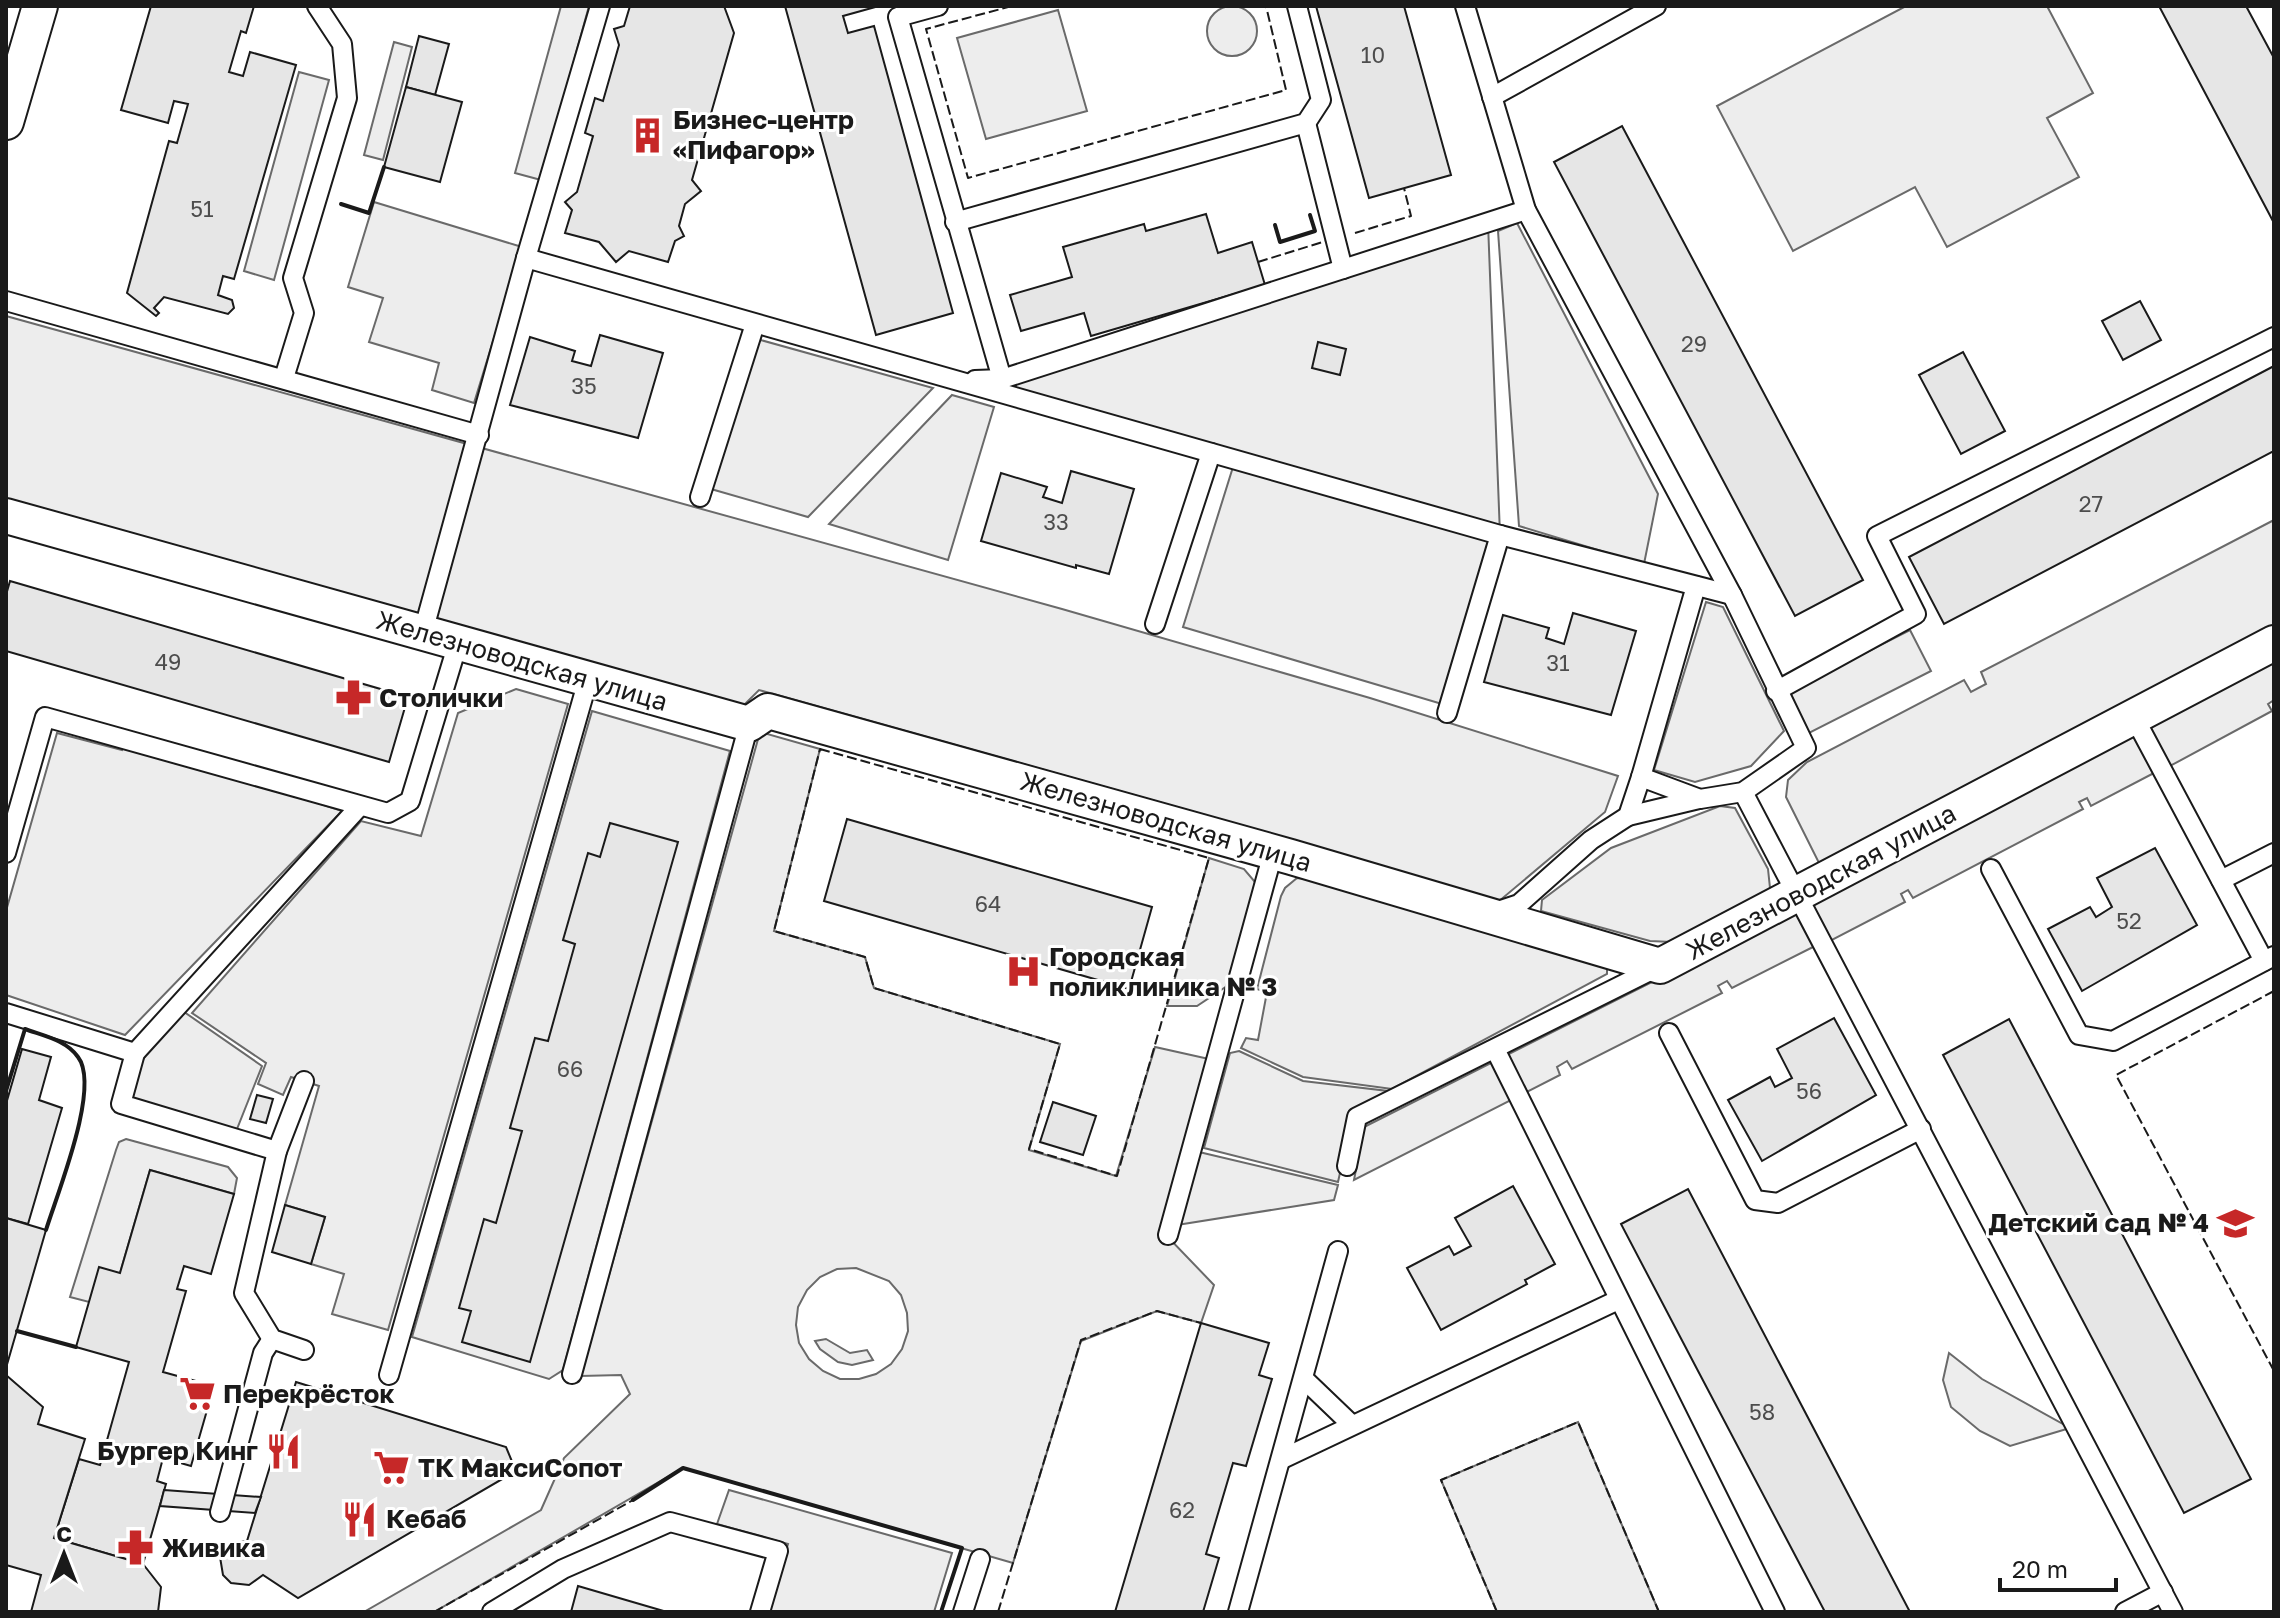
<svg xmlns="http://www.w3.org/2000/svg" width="2280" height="1618" viewBox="0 0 2280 1618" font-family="'Golos Text',sans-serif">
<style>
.built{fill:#ededed;stroke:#6a6a6a;stroke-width:2;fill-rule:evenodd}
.building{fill:#e6e6e6;stroke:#1a1a1a;stroke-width:2}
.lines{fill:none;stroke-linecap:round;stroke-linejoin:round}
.service-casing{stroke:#1a1a1a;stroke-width:22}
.minor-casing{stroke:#1a1a1a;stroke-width:38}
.service{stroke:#fff;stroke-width:18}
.minor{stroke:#fff;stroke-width:34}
.fence{stroke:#1a1a1a;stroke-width:2;stroke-dasharray:10 4;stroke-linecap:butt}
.wall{stroke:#1a1a1a;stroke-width:4}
.labels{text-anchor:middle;stroke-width:6;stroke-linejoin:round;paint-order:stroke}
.number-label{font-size:22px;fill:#4d4d4d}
.poi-label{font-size:26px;font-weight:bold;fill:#1a1a1a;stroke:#fff;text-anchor:start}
.street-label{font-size:26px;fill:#1a1a1a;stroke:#fff}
</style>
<rect width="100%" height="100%" fill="#fff"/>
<!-- built -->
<g class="built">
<polygon points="561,6 589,6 541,180 515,173"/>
<polygon points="1906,6 2047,6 2093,93 2047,118 2079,177 1947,247 1915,187 1793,251 1717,106"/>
<circle cx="1232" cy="31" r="25"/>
<polygon points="1058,10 1087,111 986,139 957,38"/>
<polygon points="394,42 412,47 383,160 364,155"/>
<polygon points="299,72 329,80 274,280 244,271"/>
<polygon points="374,202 522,247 474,403 432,390 439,363 369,342 383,298 348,287"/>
<polygon points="1488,223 1500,535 1008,395 1002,379"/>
<polygon points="1517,223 1658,494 1644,564 1519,526 1498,231"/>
<polygon points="6,316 1062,609 1370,698 1618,776 1605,812 1498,902 1194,812 759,690 743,706 6,503"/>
<polygon points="757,339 933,388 808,517 711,489"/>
<polygon points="952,395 994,407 948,560 829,524"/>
<polygon points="1233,467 1492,539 1442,704 1183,627"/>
<polygon points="2274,520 2274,626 1820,865 1786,797 1788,780 1807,762 1964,680 1971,692 1986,684 1981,672"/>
<polygon points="1706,602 1723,607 1784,731 1751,766 1695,782 1654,770"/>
<polygon points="1910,630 1931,671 1809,733 1788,692"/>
<polygon points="2274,655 2274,700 2268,704 2272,711 2170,766 2147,722"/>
<polygon points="516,689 568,704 388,1330 332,1314 344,1274 311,1264 325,1217 285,1205 319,1086 291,1077 283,1095 258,1084 266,1063 192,1013 361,821 421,836 458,713"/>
<polygon points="592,711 730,751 563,1370 549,1379 412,1337"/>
<polygon points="2132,731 2154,773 2091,806 2087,798 2079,802 2083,809 1913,898 1908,890 1901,894 1905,902 1830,941 1809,900"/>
<path d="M760 732 820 749 774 931 865 957 874 988 1060 1044 1029 1150 1116 1176 1155 1047 1209 1059 1163 1232 1214 1285 1201 1323 1157 1311 1081 1341 1013 1563 683 1468 434 1612H364L541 1510 564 1458 630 1394 621 1375 581 1376ZM856 1268 889 1281 901 1295 907 1313 908 1331 902 1349 891 1364 876 1374 859 1379H840L823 1371 809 1359 799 1343 796 1325 798 1307 807 1290 820 1277 837 1269Z"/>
<polygon points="57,733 122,750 125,740 342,811 125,1035 6,995 6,911"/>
<polygon points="1720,806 1735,808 1768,869 1770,888 1762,895 1672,942 1650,941 1541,911 1542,900 1611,848"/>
<polygon points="1209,858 1244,869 1255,882 1233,974 1227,986 1197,1006 1167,1006"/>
<polygon points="1297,878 1310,879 1607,966 1607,974 1392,1089 1303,1077 1241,1048 1246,1038 1258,1040 1267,992 1257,989 1281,896 1285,888"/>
<polygon points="1797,909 1817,945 1732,988 1727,981 1718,986 1722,993 1572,1069 1567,1061 1557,1067 1560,1075 1354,1180 1364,1127"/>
<polygon points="177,1007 262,1066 233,1139 121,1104 135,1053"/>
<polygon points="1239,1051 1303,1081 1388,1091 1354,1110 1338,1182 1204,1148 1230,1053"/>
<polygon points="126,1139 228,1167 237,1178 234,1194 150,1170 120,1273 89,1302 70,1297 116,1150 119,1142"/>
<polygon points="1199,1152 1338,1185 1334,1200 1177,1225"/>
<polygon points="826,1339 850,1353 867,1350 873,1360 852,1365 838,1362 820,1349 815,1341"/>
<polygon points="1949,1353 1982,1379 2070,1428 2010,1446 1980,1431 1951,1407 1943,1380"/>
<polygon points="1578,1422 1659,1612 1497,1612 1441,1480"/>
<polygon points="729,1490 952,1553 934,1612 768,1612 788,1544 717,1524"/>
</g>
<!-- building -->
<g class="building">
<polygon points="151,6 254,6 246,33 241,31 229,72 243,76 250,52 296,65 234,279 223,276 218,295 232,300 234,308 228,314 164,297 154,308 159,313 156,316 127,293 169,141 177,143 188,104 174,101 168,123 121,110"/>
<polygon points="630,6 724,6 734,33 692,180 701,191 685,204 679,226 684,236 675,241 668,262 629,251 616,262 599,242 565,233 572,210 565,202 577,192 593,136 585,133 595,98 603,101 619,45 614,29 624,26"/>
<polygon points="785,6 879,6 843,16 848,33 874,26 953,313 876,335"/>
<polygon points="1316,6 1404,6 1451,175 1369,198"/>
<polygon points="2159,6 2246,6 2274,58 2274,223"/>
<polygon points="419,36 449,44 435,95 406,87"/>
<polygon points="406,87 462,102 440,182 384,167"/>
<polygon points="1622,126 1863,580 1795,616 1554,162"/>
<polygon points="1206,214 1218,253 1252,242 1265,285 1091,336 1084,313 1021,331 1010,295 1072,277 1063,247 1144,224 1146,231"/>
<polygon points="2140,301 2161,340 2123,360 2102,321"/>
<polygon points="600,335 663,353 638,438 510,405 530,337 575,351 572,361 591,366"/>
<polygon points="1318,342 1346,349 1340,375 1312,368"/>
<polygon points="1963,352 2005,431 1961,454 1919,375"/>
<polygon points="2274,366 2274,451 1944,624 1909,557"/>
<polygon points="1071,471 1134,489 1109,574 1076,565 1076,568 981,541 1001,473 1047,487 1043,497 1062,503"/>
<polygon points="10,581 408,697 389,762 6,651 6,595"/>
<polygon points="1573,613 1636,631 1611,715 1484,682 1503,615 1549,628 1546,638 1564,644"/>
<polygon points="847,819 1152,907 1129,989 824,901"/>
<polygon points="610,823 678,842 530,1362 462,1342 471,1311 459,1308 484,1219 496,1223 522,1131 510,1128 535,1038 548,1041 575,944 563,940 588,853 600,857"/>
<polygon points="2155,848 2197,925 2082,991 2048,929 2090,907 2096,917 2112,907 2097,878"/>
<polygon points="1834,1018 1876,1095 1762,1161 1728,1100 1770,1077 1775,1087 1792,1078 1777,1049"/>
<polygon points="2009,1019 2251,1479 2184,1513 1943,1055"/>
<polygon points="22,1049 51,1057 39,1100 62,1108 28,1224 6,1218 6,1104"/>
<polygon points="257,1095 273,1099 266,1123 250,1119"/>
<polygon points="1053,1102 1096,1116 1083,1155 1040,1142"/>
<polygon points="150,1170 234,1194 211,1274 184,1266 177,1289 186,1291 163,1372 214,1386 191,1466 163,1458 157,1481 166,1484 143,1564 54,1538 79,1459 100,1465 129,1362 76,1347 99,1267 120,1273"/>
<polygon points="1513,1186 1555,1264 1525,1280 1527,1284 1441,1330 1407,1268 1449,1246 1454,1255 1471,1246 1455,1218"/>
<polygon points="1688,1189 1910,1612 1825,1612 1697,1369 1621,1224"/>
<polygon points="285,1205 325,1217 311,1264 272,1252"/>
<polygon points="6,1218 46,1230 6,1368"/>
<polygon points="1201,1323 1269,1343 1259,1375 1272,1379 1246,1466 1233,1463 1206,1554 1219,1558 1203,1612 1115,1612"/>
<polygon points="6,1375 43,1407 38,1424 85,1439 54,1538 143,1564 161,1587 158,1612 31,1612 41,1575 6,1565"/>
<polygon points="296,1382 506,1447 516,1471 298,1598 263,1575 249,1585 231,1583 223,1575 220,1557 231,1543 247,1541"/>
<polygon points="164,1490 261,1497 255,1513 160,1506"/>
<polygon points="578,1586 667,1612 571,1612"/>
</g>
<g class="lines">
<defs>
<g id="service">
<polyline points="938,6 898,17 1002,379"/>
<polyline points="1465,6 1526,210 1732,595 1806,748 1743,792 1700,799 1641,777 1628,816 1591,840 1519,904 1492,913"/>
<polyline points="1492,97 1656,6"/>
<polyline points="1306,123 1343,269"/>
<polyline points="955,222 1306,123 1321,100 1297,6"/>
<polyline points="526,258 1500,535 1732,595"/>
<polyline points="6,301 479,435"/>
<polyline points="284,378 304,313 293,278 347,98 342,44 317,6"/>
<polyline points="975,380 1002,379 1526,210"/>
<polyline points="700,497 755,324"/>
<polyline points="1155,624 1211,453"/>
<polyline points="423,632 526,258 600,6"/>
<polyline points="1776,691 1916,614 1877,536 2274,337"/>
<polyline points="1447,713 1500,535"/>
<polyline points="2134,717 2264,961"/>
<polyline points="1641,777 1696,586"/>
<polyline points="1743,792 2173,1612"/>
<polyline points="1628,816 1699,799"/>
<polyline points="6,853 45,717 388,813 410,801 458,643"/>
<polyline points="1991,869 2079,1035 2113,1041 2274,956"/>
<polyline points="2221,880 2274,853"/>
<polyline points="6,1013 135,1053 121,1104 277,1151"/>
<polyline points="1669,1033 1755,1200 1778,1203 1921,1129"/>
<polyline points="1495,1049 1775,1612"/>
<polyline points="135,1053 359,807"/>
<polyline points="304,1081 277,1151 244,1293 272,1339 304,1350"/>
<polyline points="1347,1166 1357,1117 1658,967"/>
<polyline points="1168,1235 1273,853"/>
<polyline points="572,1374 749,724"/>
<polyline points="389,1375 588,680"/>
<polyline points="1305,1380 1352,1425"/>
<polyline points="1282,1459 1618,1300"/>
<polyline points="220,1512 263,1353 272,1339"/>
<polyline points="492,1612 563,1569 670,1522 778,1551 760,1612"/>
<polyline points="963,1612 980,1559"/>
<polyline points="1238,1612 1338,1251"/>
<polyline points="2125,1612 2163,1592"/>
</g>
<g id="minor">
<polyline points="6,122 40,6"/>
<polyline points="6,516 749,724 768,711 1291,857 1660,966 2274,643"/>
</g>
</defs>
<!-- service casing -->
<use href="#service" class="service-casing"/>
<!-- minor casing -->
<use href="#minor" class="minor-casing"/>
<!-- service -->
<use href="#service" class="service"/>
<!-- minor -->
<use href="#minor" class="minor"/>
<!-- fence -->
<g class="fence">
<polyline points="1012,6 926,29 968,178 1286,90 1266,6"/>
<polyline points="1355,233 1411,216 1404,188"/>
<polyline points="1258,262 1326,241"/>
<polygon points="820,749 1209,858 1117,1176 1029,1149 1060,1044 874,988 865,957 774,931"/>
<polyline points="2274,991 2116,1075 2274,1371"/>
<polyline points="434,1612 633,1500"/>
<polyline points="998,1612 1081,1340 1157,1311 1201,1323"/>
<polyline points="1497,1612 1441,1480 1578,1422 1659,1612"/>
</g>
<!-- wall -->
<g class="wall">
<polyline points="341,204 369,213 384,167"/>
<polyline points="1275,225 1280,242 1315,231 1310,215"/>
<path d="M6 1091 25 1029C44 1036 66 1040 78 1057 101 1087 57 1194 46 1230"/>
<polyline points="17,1331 76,1347"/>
<polyline points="633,1500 683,1468 962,1548 941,1612"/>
</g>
</g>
<!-- icons -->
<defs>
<symbol id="building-bare" viewBox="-9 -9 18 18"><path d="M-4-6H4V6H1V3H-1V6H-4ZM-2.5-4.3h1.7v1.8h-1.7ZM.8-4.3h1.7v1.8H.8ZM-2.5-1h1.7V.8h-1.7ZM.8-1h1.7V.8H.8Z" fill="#c62828" stroke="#fff" stroke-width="2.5" paint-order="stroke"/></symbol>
<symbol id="pharmacy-bare" viewBox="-9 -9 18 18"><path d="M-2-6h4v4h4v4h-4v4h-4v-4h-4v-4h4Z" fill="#c62828" stroke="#fff" stroke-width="2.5" paint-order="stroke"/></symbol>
<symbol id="hospital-bare" viewBox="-9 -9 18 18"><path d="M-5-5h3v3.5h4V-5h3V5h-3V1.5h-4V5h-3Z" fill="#c62828" stroke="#fff" stroke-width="2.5" paint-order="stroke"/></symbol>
<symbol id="school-bare" viewBox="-9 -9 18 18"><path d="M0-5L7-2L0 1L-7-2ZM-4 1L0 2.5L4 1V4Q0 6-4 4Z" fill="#c62828" stroke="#fff" stroke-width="2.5" paint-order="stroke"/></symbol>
<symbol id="supermarket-bare" viewBox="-9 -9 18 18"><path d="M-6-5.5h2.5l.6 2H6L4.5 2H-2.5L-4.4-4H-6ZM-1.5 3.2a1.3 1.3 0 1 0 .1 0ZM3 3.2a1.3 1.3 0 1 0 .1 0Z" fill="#c62828" stroke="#fff" stroke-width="2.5" paint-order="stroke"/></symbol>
<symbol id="restaurant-bare" viewBox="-9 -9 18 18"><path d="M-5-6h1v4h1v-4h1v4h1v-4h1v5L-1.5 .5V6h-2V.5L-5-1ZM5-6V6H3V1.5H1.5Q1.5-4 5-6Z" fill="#c62828" stroke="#fff" stroke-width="2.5" paint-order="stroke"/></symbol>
</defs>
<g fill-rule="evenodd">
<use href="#building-bare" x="622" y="110" width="51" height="51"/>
<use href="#pharmacy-bare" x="328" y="672" width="51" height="51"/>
<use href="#hospital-bare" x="998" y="946" width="51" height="51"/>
<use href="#school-bare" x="2210" y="1198" width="51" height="51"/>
<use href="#supermarket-bare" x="172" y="1368" width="51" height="51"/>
<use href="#restaurant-bare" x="258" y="1426" width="51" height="51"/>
<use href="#supermarket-bare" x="366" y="1442" width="51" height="51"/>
<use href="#restaurant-bare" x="334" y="1494" width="51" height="51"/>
<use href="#pharmacy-bare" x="110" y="1522" width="51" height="51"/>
</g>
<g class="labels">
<!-- number labels -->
<g class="number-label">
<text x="1373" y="63">10</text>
<text x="202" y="217">51</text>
<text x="1694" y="352">29</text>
<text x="584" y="394">35</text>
<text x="2091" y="512">27</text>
<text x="1056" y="530">33</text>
<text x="168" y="670">49</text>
<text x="1558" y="671">31</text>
<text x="988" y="912">64</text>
<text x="2129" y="929">52</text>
<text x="570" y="1077">66</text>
<text x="1809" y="1099">56</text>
<text x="1762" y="1420">58</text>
<text x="1182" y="1518">62</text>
</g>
<!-- poi labels -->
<g class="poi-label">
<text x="673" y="129">Бизнес-центр<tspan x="673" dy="30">«Пифагор»</tspan></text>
<text x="379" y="707">Столички</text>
<text x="1049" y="966">Городская<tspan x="1049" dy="30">поликлиника № 3</tspan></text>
<text x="2209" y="1232" text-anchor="end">Детский сад № 4</text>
<text x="223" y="1403">Перекрёсток</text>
<text x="258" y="1460" text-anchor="end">Бургер Кинг</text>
<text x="418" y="1477">ТК МаксиСопот</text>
<text x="386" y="1528">Кебаб</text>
<text x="162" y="1557">Живика</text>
</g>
<!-- street labels -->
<g class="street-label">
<text transform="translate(522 661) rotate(16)" y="9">Железноводская улица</text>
<text transform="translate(1166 822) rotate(16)" y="9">Железноводская улица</text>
<text transform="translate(1821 882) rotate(-28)" y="9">Железноводская улица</text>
</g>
</g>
<!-- border -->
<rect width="2280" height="1618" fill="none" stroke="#1a1a1a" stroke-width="16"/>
<!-- north arrow -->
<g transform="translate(64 1554)" stroke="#ffffff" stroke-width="6" paint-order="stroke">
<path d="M0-6L14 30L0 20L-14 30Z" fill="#1a1a1a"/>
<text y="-12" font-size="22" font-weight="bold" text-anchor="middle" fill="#1a1a1a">С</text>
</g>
<!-- scale -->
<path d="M2000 1578v12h116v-12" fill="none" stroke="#1a1a1a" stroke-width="4"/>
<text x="2012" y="1578" font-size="24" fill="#1a1a1a" stroke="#ffffff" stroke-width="6" paint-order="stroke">20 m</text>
</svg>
